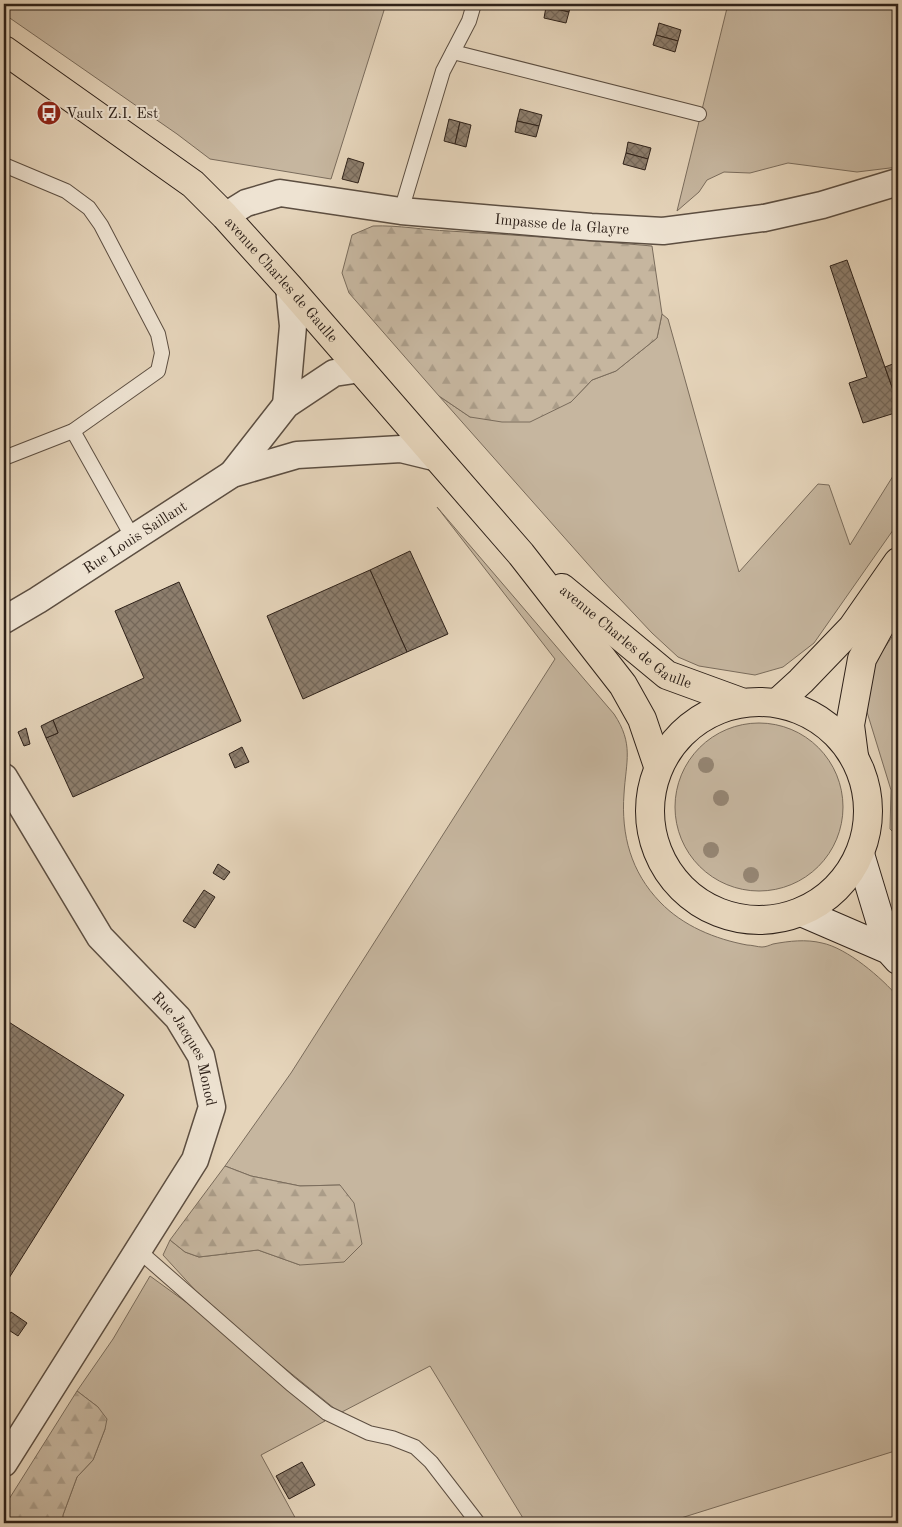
<svg xmlns="http://www.w3.org/2000/svg" width="902" height="1527" viewBox="0 0 902 1527" font-family="'Old Standard TT',serif">
<style>
.grass{fill:#c6b69f;stroke:#7a6c5c}
.forest{fill:url(#forest-firs);stroke:#7a6c5c}
.building{fill:url(#building-cross-hatch);stroke:#2e2119}
.lines{fill:none;stroke-linecap:round;stroke-linejoin:round}
.lane-casing{stroke:#5c4e41;stroke-width:16}
.street-casing{stroke:#5c4e41;stroke-width:29}
.secondary-casing{stroke:#2e2119;stroke-width:30}
.primary-casing{stroke:#2e2119;stroke-width:30}
.lane{stroke:#eee3d2;stroke-width:14}
.street{stroke:#eee3d2;stroke-width:26}
.secondary{stroke:#eee3d2;stroke-width:28}
.primary{stroke:#e5d4ba;stroke-width:28}
.tree{fill:#958674}
.labels{text-anchor:middle;stroke-width:4;stroke-linejoin:round;paint-order:stroke}
.poi-label{font-size:15px;fill:#2e2119;stroke:#eee3d2;text-anchor:start}
.street-label{font-size:15px;fill:#2e2119;stroke:#eee3d2}
</style>
<defs>
<pattern id="forest-firs" width="22" height="20" patternUnits="userSpaceOnUse" patternTransform="scale(1.25)"><rect width="22" height="20" fill="#c6b69f"/><path d="M5 1l3.5 6h-7zM16 11l3.5 6h-7z" fill="#aa9c88"/></pattern>
<pattern id="building-cross-hatch" width="8" height="8" patternUnits="userSpaceOnUse" patternTransform="scale(1.25)"><rect width="8" height="8" fill="#8d7e6d"/><path d="M0 0l8 8M0 8l8-8" fill="none" stroke="#746759"/></pattern>
</defs>
<rect width="100%" height="100%" fill="#e5d4ba"/>
<filter id="stains"><feTurbulence type="fractalNoise" baseFrequency=".004" numOctaves="4"/><feColorMatrix values="0 0 0 0 .2 0 0 0 0 .09 0 0 0 0 .02 0 0 0 .5 -.17"/></filter>
<radialGradient id="worn" r=".72"><stop offset=".6" stop-color="#630" stop-opacity="0"/><stop offset="1" stop-color="#630" stop-opacity=".3"/></radialGradient>
<!-- grass -->
<g class="grass">
<polygon points="4,4 386,4 331,179 210,159 177,134 4,14"/>
<polygon points="728,4 898,4 898,167 857,172 788,163 750,173 724,172 707,180 699,192 677,211"/>
<polygon points="662,314 668,319 739,572 818,484 829,485 850,545 898,468 898,523 814,643 783,667 755,675 699,666 678,657 652,633 602,580 439,396 470,417 571,402 592,380 616,371 657,338"/>
<path d="M437 507 614 714C634 744 626 761 624 794 621 835 631 872 660 902 683 926 715 939 747 945 752 945 758 947 762 947 766 947 770 945 773 944 789 941 806 939 822 943 847 948 882 978 898 997V1450L665 1523H526L430 1366 340 1413 266 1353 196 1291 163 1255 170 1240 185 1252 199 1257 258 1250 300 1265 340 1185 300 1186 251 1176 225 1166 291 1073 555 659Z"/>
<polygon points="898,628 898,899 895,888 897,836 890,829 891,790 867,712 867,682 875,662"/>
<circle cx="759" cy="807" r="84"/>
<polygon points="150,1276 201,1313 325,1421 261,1455 298,1523 62,1523 63,1515 77,1477 93,1460 105,1429 98,1407 77,1391 113,1339"/>
</g>
<!-- forest -->
<g class="forest">
<path d="M373 226C398 225 424 230 449 231 517 235 584 240 652 246L662 314 657 338 616 371 592 380 571 402 530 422H502L470 417 439 396 349 293 342 273 352 235Z"/>
<polygon points="225,1166 251,1176 300,1186 340,1185 354,1203 362,1244 344,1262 300,1265 258,1250 199,1257 185,1252 170,1240"/>
<polygon points="77,1391 98,1407 107,1419 105,1429 93,1460 77,1477 63,1515 62,1523 4,1523 4,1507"/>
</g>
<!-- building -->
<g class="building">
<polygon points="547,4 571,4 569,12 546,7"/>
<polygon points="546,7 569,12 566,23 544,18"/>
<polygon points="659,23 681,30 678,41 656,35"/>
<polygon points="656,35 678,41 675,52 653,45"/>
<polygon points="520,109 542,115 539,126 517,121"/>
<polygon points="449,119 460,122 455,144 444,141"/>
<polygon points="517,121 539,126 536,137 515,132"/>
<polygon points="460,122 471,125 466,147 455,144"/>
<polygon points="628,142 651,148 648,159 626,153"/>
<polygon points="626,153 648,159 645,170 623,164"/>
<polygon points="348,158 364,163 358,183 342,179"/>
<polygon points="847,260 898,404 898,412 863,423 849,383 867,377 830,266"/>
<polygon points="898,362 898,404 885,367"/>
<polygon points="410,551 448,634 407,652 370,570"/>
<polygon points="370,570 407,652 303,699 267,616"/>
<polygon points="179,582 241,721 73,797 46,738 58,733 53,720 144,678 115,611"/>
<polygon points="53,720 58,733 46,738 41,726"/>
<polygon points="26,728 30,744 24,746 18,732"/>
<polygon points="242,747 249,762 235,768 229,754"/>
<polygon points="218,864 230,872 224,880 213,873"/>
<polygon points="204,890 215,897 195,928 183,921"/>
<polygon points="4,1019 124,1095 4,1286"/>
<polygon points="11,1312 27,1323 18,1336 4,1327 4,1323"/>
<polygon points="302,1462 315,1485 289,1499 276,1476"/>
</g>
<g class="lines">
<defs>
<g id="lane">
<polyline points="453,52 699,114"/>
<polyline points="4,165 66,191 89,208 101,225 158,334 162,353 158,371 73,431 4,458"/>
<polyline points="401,211 443,71 469,21 474,4"/>
<polyline points="73,431 133,538"/>
<polyline points="138,1250 291,1384 327,1413 369,1433 392,1438 415,1447 431,1462 478,1523"/>
</g>
<g id="street">
<path id="s1" d="M225 216 246 203 280 193 401 211 591 227 663 231 764 218 822 205 898 182"/>
<polyline points="286,405 293,326 289,287"/>
<polyline points="232,474 286,405 334,373 361,369"/>
<path id="s2" d="M4 620 38 600 232 474 297 455 401 449 438 458"/>
<path id="s3" d="M4 777 100 937 178 1018 201 1056 212 1107 195 1160 4 1463"/>
</g>
<g id="secondary">
<polyline points="860,854 889,950"/>
<polyline points="801,912 889,950 898,960"/>
</g>
<g id="primary">
<path id="s4" d="M4 50 193 184 225 216 289 287 521 554 623 685 642 719 658 766"/>
<path id="s5" d="M562 588 667 675 741 702"/>
<circle cx="759" cy="811" r="109"/>
<polyline points="778,702 801,681 852,628 898,562"/>
<polyline points="854,756 850,725 862,659 898,593"/>
</g>
</defs>
<!-- lane casing -->
<use href="#lane" class="lane-casing"/>
<!-- street casing -->
<use href="#street" class="street-casing"/>
<!-- secondary casing -->
<use href="#secondary" class="secondary-casing"/>
<!-- primary casing -->
<use href="#primary" class="primary-casing"/>
<!-- lane -->
<use href="#lane" class="lane"/>
<!-- street -->
<use href="#street" class="street"/>
<!-- secondary -->
<use href="#secondary" class="secondary"/>
<!-- primary -->
<use href="#primary" class="primary"/>
</g>
<!-- trees -->
<g class="tree">
<circle cx="706" cy="765" r="8"/>
<circle cx="721" cy="798" r="8"/>
<circle cx="711" cy="850" r="8"/>
<circle cx="751" cy="875" r="8"/>
</g>
<!-- icons -->
<defs>
<symbol id="bus-disc" viewBox="-11 -11 22 22"><circle r="9.5" fill="#8f2418" stroke="#eee3d2"/><path d="M-5-6H5V4H4V6H2V4H-2V6H-4V4H-5ZM-3.5-4V0h7V-4ZM-3.5 1.2v1.5H-2V1.2ZM2 1.2v1.5H3.5V1.2Z" fill="#fff"/></symbol>
</defs>
<g fill-rule="evenodd">
<use href="#bus-disc" x="35" y="99" width="28" height="28"/>
</g>
<g class="labels">
<!-- poi labels -->
<g class="poi-label">
<text x="66" y="118">Vaulx Z.I. Est</text>
</g>
<!-- street labels -->
<g class="street-label">
<text dy="5" stroke="none"><textPath href="#s1" startOffset="344">Impasse de la Glayre</textPath></text>
<text dy="5" stroke="none"><textPath href="#s4" startOffset="362">avenue Charles de Gaulle</textPath></text>
<text dy="5" stroke="none"><textPath href="#s2" startOffset="155">Rue Louis Saillant</textPath></text>
<text dy="5" stroke="none"><textPath href="#s5" startOffset="81">avenue Charles de Gaulle</textPath></text>
<text dy="5" stroke="none"><textPath href="#s3" startOffset="330">Rue Jacques Monod</textPath></text>
</g>
</g>
<!-- margin -->
<rect width="902" height="1527" fill="none" stroke="#e5d4ba" stroke-width="20"/>
<rect x="5" y="5" width="892" height="1517" fill="none" stroke="#2e2119" stroke-width="2.5"/>
<rect x="10" y="10" width="882" height="1507" fill="none" stroke="#2e2119"/>
<rect width="100%" height="100%" filter="url(#stains)"/>
<rect width="100%" height="100%" fill="url(#worn)"/>
</svg>
